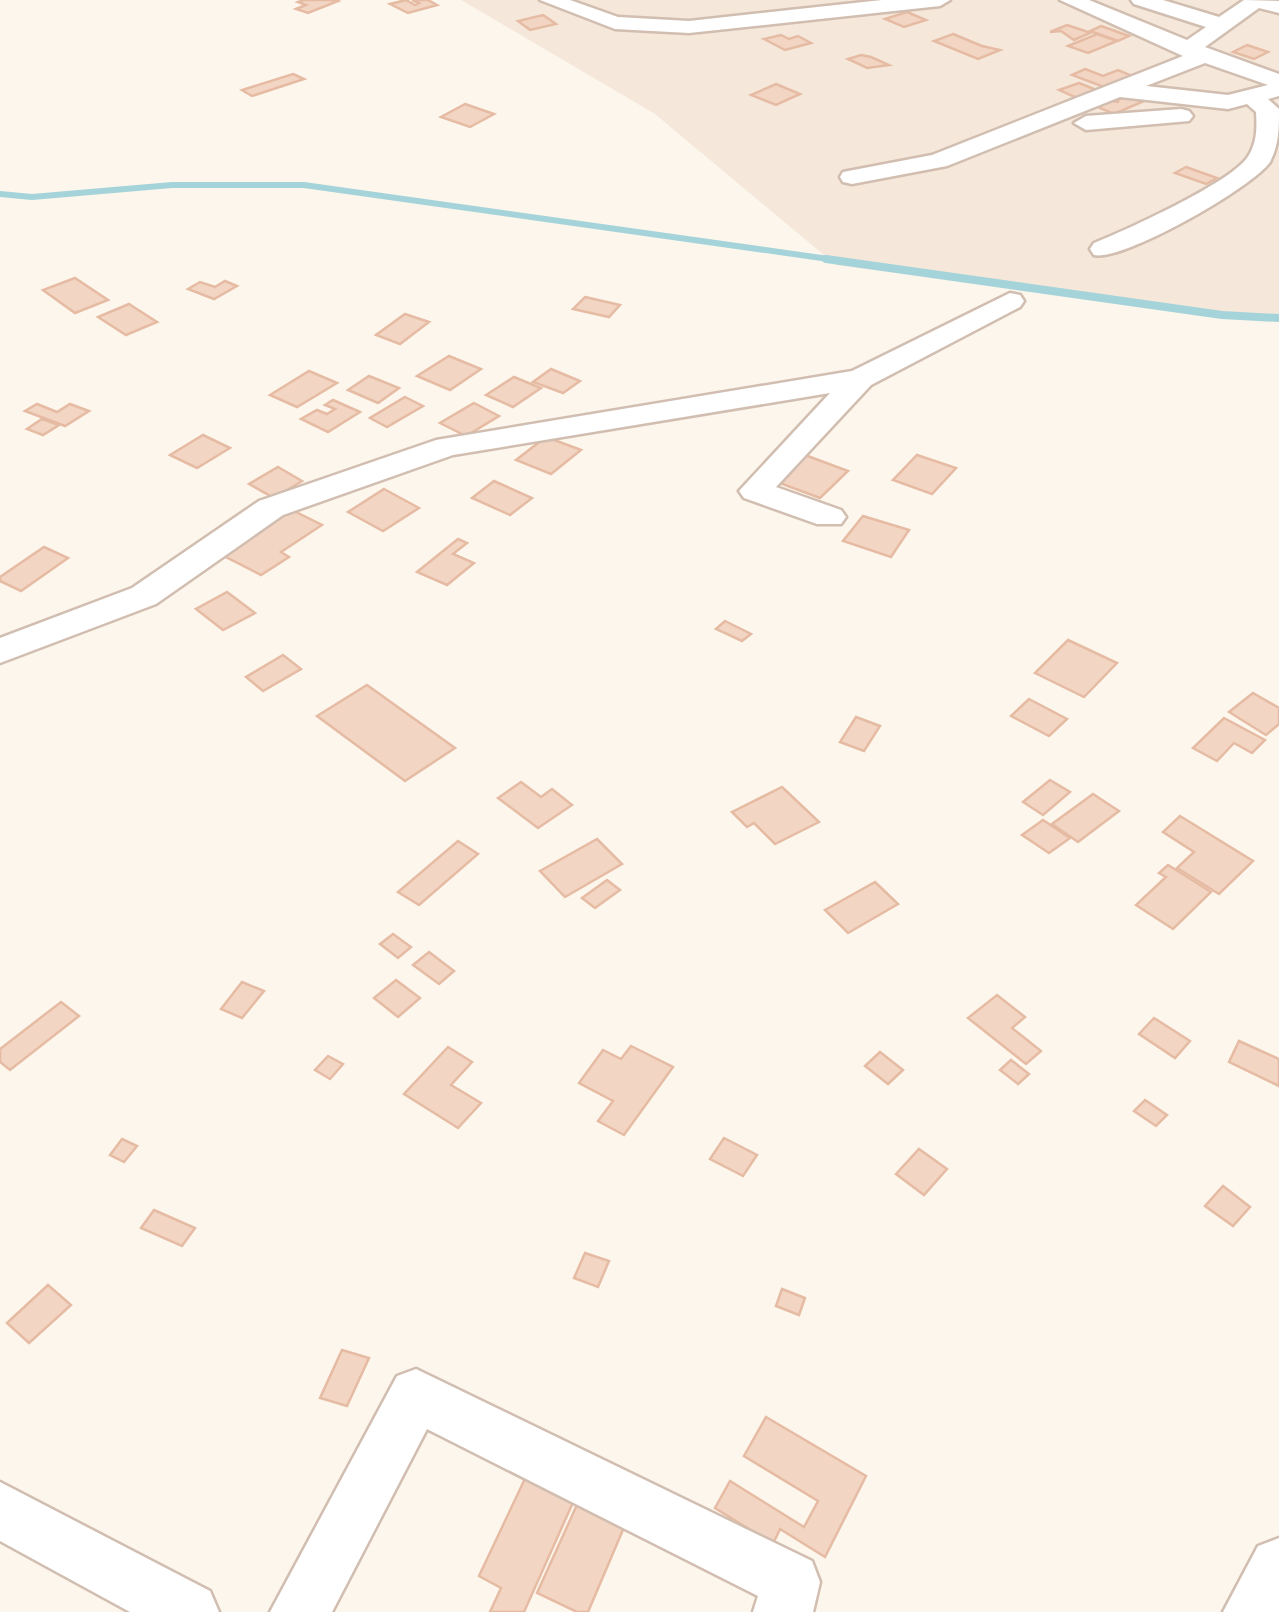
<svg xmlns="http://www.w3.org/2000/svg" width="1279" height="1612" viewBox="0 0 1279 1612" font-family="'Titillium Web',sans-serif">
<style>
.residential{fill:#f5e8da}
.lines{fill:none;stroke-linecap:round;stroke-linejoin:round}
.stream-far1{stroke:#a5d3da;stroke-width:6}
.stream{stroke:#a5d3da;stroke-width:8}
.building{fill:#f3d5c3;stroke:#e6bba3;stroke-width:2.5}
.minor-casing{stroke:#d1beb0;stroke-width:5}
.minor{fill:#fff;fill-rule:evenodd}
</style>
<rect width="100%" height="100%" fill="#fdf6ec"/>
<!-- residential -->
<polygon class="residential" points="461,0 1279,0 1279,322 836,265 655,114"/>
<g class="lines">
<!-- stream-far1 -->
<polyline class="stream-far1" points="0,194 32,197 172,185 304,185 843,261"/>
<!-- stream -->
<polyline class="stream" points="826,259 1222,315 1279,318"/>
</g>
<!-- building -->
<g class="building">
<polygon points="304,0 335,0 338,1 308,13 296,9 306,5 298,2"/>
<polygon points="406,0 415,5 419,3 412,0 428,0 437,5 408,13 390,4"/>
<polygon points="907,12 926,20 904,27 885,19"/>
<polygon points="543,15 556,24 530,30 518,21"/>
<polygon points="1067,25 1085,31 1090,33 1074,40 1061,31 1050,32"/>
<polygon points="1101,26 1129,36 1118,41 1090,31"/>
<polygon points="953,34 982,46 1000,50 978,59 934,41"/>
<polygon points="1097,34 1117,41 1088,53 1068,46"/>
<polygon points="781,35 789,39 798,36 811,43 785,50 764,39"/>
<polygon points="1247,45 1268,52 1254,59 1233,52"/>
<polygon points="861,55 871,57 889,65 867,68 848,59"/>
<polygon points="1085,69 1103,76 1118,70 1137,78 1109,89 1072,75"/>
<polygon points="293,74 304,79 252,96 242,90"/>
<polygon points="1079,83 1099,91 1079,99 1059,90"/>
<polygon points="776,84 800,94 776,105 751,95"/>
<polygon points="1117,92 1142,102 1114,114 1093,105 1105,100 1119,102 1116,101 1122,98"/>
<polygon points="465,104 494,114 470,127 441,117"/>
<polygon points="1186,167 1217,178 1206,184 1175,173"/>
<polygon points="75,278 108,300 75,313 43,290"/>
<polygon points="225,281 237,286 214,299 188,289 200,282 215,287"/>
<polygon points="585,297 620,305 609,317 573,309"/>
<polygon points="129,304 157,322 126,335 98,317"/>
<polygon points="405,314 429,322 400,344 376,335"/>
<polygon points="449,356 481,369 450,390 417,376"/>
<polygon points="551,369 580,381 563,393 533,382"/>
<polygon points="309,371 337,383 297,407 270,395"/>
<polygon points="369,376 399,388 378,403 348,390"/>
<polygon points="514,377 541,388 513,407 486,395"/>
<polygon points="405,397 423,406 387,427 370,418"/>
<polygon points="333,400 360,412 328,432 301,419 317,410 327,414 335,409 325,405"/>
<polygon points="474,403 499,416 466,436 440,423"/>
<polygon points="37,404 57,412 70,404 89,411 65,426 25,411"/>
<polygon points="42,419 59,425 43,435 27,429"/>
<polygon points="203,435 230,448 197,468 170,455"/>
<polygon points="546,437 581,450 551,474 516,460"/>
<polygon points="805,455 848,471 820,498 777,482"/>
<polygon points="917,455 956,468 932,494 893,480"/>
<polygon points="278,467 302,481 274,498 249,484"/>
<polygon points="494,481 532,498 510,515 472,498"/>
<polygon points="384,489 419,508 383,531 348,512"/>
<polygon points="292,510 322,525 281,552 289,557 261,575 224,556"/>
<polygon points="863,516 909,530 891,557 843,541"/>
<polygon points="458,539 467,543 453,554 474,563 447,585 417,572"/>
<polygon points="44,547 68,558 21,591 0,581 0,577"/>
<polygon points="227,592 255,613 223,630 196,609"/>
<polygon points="725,621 751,634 742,641 716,629"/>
<polygon points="1068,640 1117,663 1084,697 1035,673"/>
<polygon points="283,655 301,669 263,691 246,677"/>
<polygon points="367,685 455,748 405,781 317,716"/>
<polygon points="1253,693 1279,708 1279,724 1266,735 1229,712"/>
<polygon points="1029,699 1067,719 1049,736 1011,716"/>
<polygon points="856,717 880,726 864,751 840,742"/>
<polygon points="1224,718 1265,740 1252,753 1234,743 1217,761 1193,748"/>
<polygon points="1050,780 1070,792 1043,815 1023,802"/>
<polygon points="521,782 541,797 552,789 572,805 538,828 498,798"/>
<polygon points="782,787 819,822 775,844 754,823 747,827 732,812"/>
<polygon points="1093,794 1119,811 1078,842 1052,824"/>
<polygon points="1180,816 1253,861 1219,894 1177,868 1194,852 1163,832"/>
<polygon points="1043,820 1070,838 1049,853 1022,835"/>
<polygon points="597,839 622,864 565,897 540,871"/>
<polygon points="458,841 478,854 419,905 398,892"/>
<polygon points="1168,865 1211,892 1173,929 1136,905 1166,877 1159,873"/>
<polygon points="607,880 620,890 595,908 582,898"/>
<polygon points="875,882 898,904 848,933 825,910"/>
<polygon points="393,934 411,947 398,958 380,944"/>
<polygon points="429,952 454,971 439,984 413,965"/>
<polygon points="396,980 420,998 398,1017 374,998"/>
<polygon points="242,982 264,991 242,1018 221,1009"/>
<polygon points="997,995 1025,1017 1012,1028 1041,1051 1026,1064 968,1018"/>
<polygon points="61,1002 79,1016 10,1070 0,1062 0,1049"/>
<polygon points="1154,1018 1190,1041 1175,1058 1139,1034"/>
<polygon points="1239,1041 1279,1059 1279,1086 1229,1062"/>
<polygon points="631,1046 673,1067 624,1135 598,1121 613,1101 579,1083 603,1050 621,1059"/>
<polygon points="448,1047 472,1062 451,1085 481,1103 458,1128 404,1094"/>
<polygon points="880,1052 903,1070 888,1084 865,1066"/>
<polygon points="328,1056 343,1064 330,1079 315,1070"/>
<polygon points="1011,1060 1029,1074 1018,1084 1000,1070"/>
<polygon points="1145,1100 1167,1115 1156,1126 1134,1111"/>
<polygon points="724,1138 757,1155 743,1176 710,1159"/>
<polygon points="122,1139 137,1146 124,1162 110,1155"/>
<polygon points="919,1149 947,1169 924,1195 896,1174"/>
<polygon points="1223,1186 1250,1207 1233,1226 1205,1206"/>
<polygon points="154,1210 195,1228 182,1246 141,1228"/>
<polygon points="585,1253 609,1261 598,1287 574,1278"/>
<polygon points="48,1285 71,1305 29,1343 7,1323"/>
<polygon points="782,1289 805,1298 799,1315 776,1306"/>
<polygon points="342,1350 369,1358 347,1406 320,1398"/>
<polygon points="766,1417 866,1476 825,1557 780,1529 773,1544 715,1508 730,1481 804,1527 818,1501 744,1456"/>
<polygon points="530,1468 579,1489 524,1612 490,1612 501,1588 479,1576"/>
<polygon points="581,1496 628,1518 588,1612 577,1612 537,1593"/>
</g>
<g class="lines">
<defs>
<g id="minor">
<polygon points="540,0 570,0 618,17 689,21 882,0 950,0 940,6 689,33 615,29"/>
<path d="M1060 0H1089L1187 40 1206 27 1134 4 1131 0H1163L1219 17 1244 0 1279 1V13L1259 8 1205 47 1279 74V96L1268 99 1279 109C1279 128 1279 145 1270 162 1252 188 1122 262 1094 255L1090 249 1094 243C1126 230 1228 184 1247 158 1257 144 1257 128 1256 112L1247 104 1228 109 1120 97 947 166 852 184 843 182 840 177 843 172 932 155 1183 56ZM1205 63 1268 85 1228 95 1146 86Z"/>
<polygon points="1181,109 1189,111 1193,116 1189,121 1086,130 1074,123 1086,116"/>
<polygon points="1010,293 1020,295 1024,301 1020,307 871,385 776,487 841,510 846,517 841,524 817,524 744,498 739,491 830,393 453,455 283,515 156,604 0,663 0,638 132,588 259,501 436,440 852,371"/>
<polygon points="416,1369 812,1561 820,1582 813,1612 753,1612 758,1596 427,1429 332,1612 270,1612 397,1376"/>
<polygon points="0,1482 210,1591 219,1612 130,1612 0,1541"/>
<polygon points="1279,1538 1279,1612 1223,1612 1258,1546"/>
</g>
</defs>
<!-- minor casing -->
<use href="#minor" class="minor-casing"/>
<!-- minor -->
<use href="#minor" class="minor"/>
</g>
</svg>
